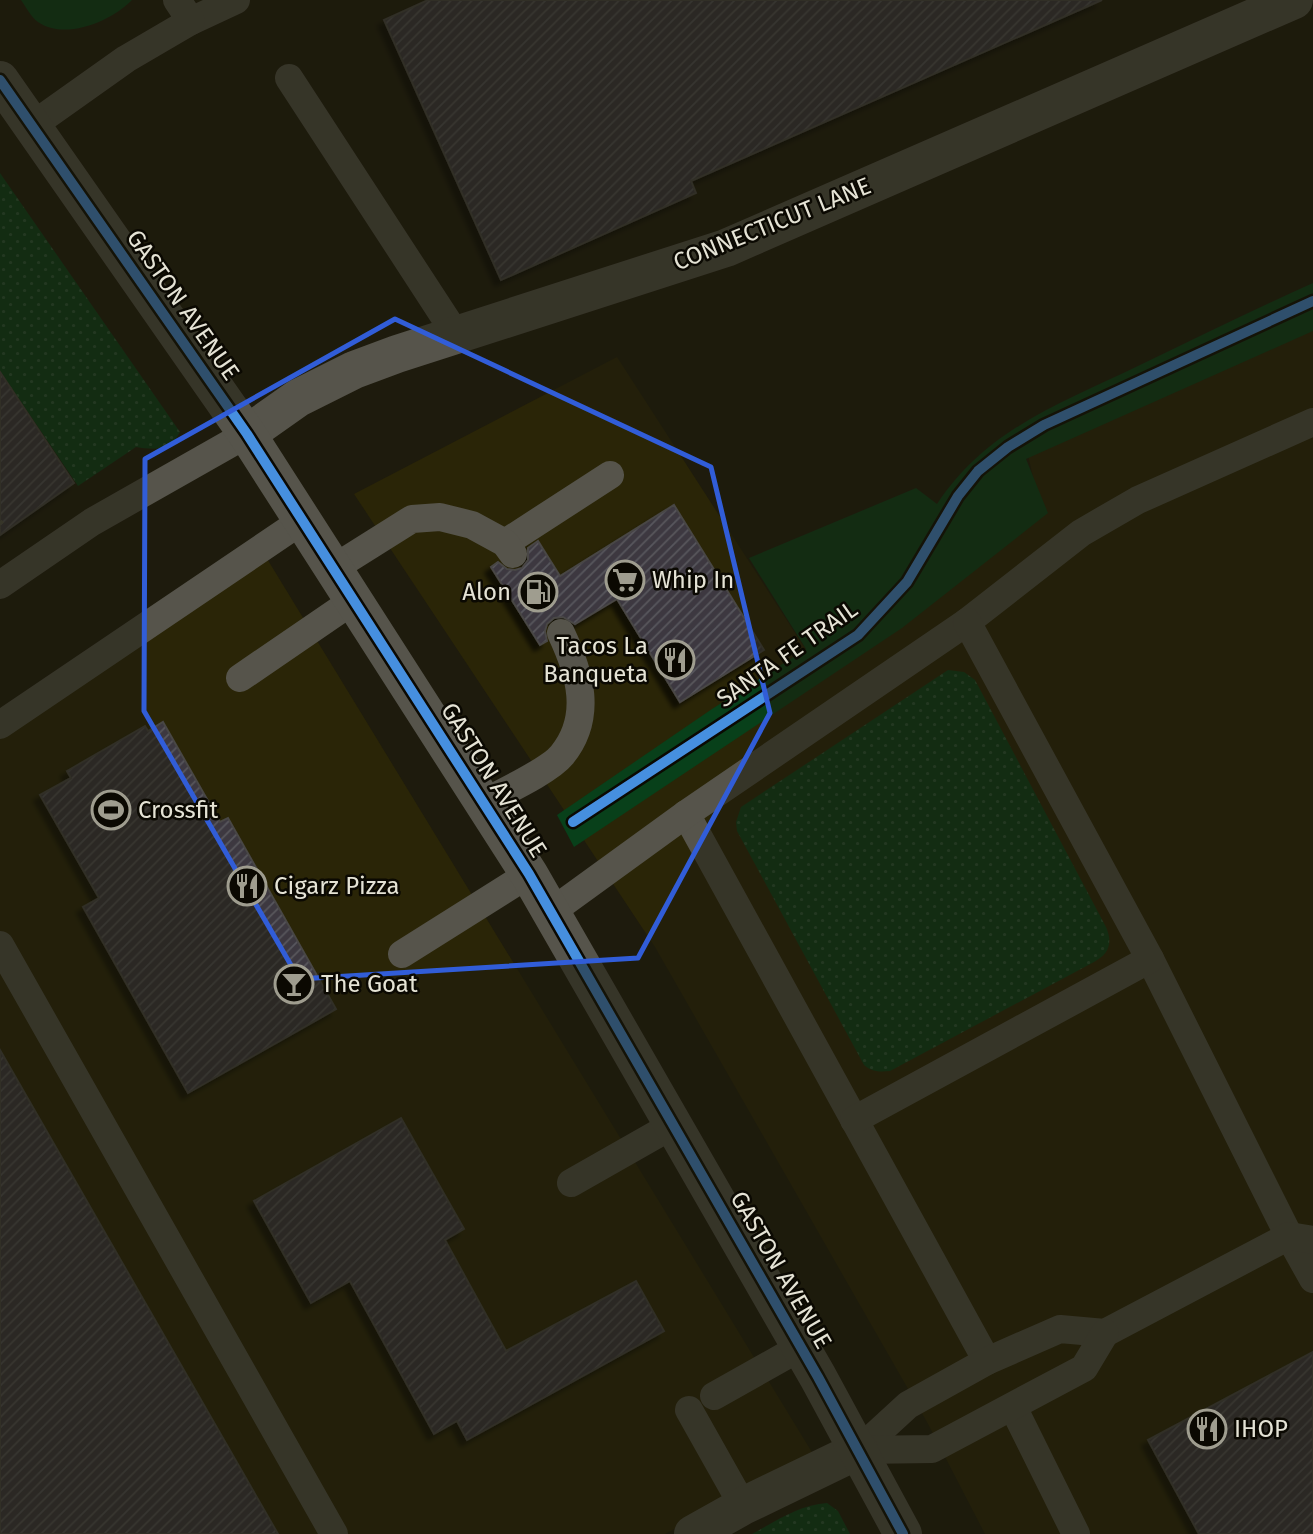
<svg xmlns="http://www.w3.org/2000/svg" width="1313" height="1534" viewBox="0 0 1313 1534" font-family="'Fira Sans',sans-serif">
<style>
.built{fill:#2a2507}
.grass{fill:url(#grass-dots)}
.park{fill:#08401a}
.building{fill:url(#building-hatch);stroke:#484645;stroke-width:2;filter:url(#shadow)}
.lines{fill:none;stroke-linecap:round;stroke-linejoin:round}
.path{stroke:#55544a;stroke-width:4.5;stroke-dasharray:3.5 5;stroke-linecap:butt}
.lane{stroke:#56544b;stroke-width:28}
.street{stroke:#56544b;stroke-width:38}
.secondary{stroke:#56544b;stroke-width:38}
.cycleway-casing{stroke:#0b0902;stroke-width:15}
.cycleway{stroke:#468fdf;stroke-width:10}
.marked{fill:none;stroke:#315dd8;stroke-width:5;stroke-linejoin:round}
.labels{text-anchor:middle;stroke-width:5;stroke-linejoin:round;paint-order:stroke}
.street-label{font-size:24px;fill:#e5e3d5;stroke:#0b0902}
.poi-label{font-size:24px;fill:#e5e3d5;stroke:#0b0902;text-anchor:start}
</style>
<defs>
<pattern id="grass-dots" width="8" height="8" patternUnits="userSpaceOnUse" patternTransform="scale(1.75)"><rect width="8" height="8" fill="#08401a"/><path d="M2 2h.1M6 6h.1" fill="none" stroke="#2c5b3a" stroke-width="1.8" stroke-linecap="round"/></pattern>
<pattern id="building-hatch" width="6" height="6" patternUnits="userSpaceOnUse" patternTransform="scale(1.75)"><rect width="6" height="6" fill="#3c3941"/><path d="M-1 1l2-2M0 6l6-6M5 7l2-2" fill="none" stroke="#58565c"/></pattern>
<filter id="shadow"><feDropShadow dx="-6" dy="6" stdDeviation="2" flood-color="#0009"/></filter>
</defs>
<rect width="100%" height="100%" fill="#1e1b0d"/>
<!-- built -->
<g class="built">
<polygon points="1313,325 1313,1534 985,1534 927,1422 655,947 354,494 617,357 817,667 1042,515 1027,451"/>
<polygon points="255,539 813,1454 665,1534 138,1534 0,1302 0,712"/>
</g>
<!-- grass -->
<g class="grass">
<path d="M0 173 180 432C170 451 155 450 136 447L78 486 0 371Z"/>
<path d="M948 670 964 672 975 680 1106 927C1113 943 1109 954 1094 962L890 1071C880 1072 872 1072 864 1065L737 831 736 822 741 807Z"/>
<path d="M827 1503 838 1511 850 1534H752C776 1521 799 1505 827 1503Z"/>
</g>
<!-- park -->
<g class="park">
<path d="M21 0H132C112 21 65 41 38 22 31 17 26 7 21 0Z"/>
<path d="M1313 283V331L1026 459 1048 513 902 628 574 847 557 815 712 709 806 649 749 558 916 488 937 504C989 427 1060 404 1140 365 1198 337 1255 309 1313 283Z"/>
</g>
<!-- building -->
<g class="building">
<polygon points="428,0 1102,0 691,181 696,193 501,280 384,20"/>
<polygon points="0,372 74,483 0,535"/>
<polygon points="674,505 764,650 680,702 617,599 575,624 563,617 554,618 547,624 545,631 547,641 540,645 491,567 498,562 507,569 515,570 522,568 528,560 528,548 538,541 560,576"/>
<polygon points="163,722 220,822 228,818 336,1009 188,1093 83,907 99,898 40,795 71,778 67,771 145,726 148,731"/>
<polygon points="0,1050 278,1534 0,1534"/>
<polygon points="401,1118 464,1229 445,1240 506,1351 636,1281 664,1331 467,1440 457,1421 434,1434 350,1281 311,1303 254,1201"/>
<polygon points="1313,1352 1313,1534 1199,1534 1148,1440"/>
</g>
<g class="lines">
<!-- path -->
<polyline class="path" points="0,521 3,525 0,527"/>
<!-- lane -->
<g class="lane">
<polyline points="191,21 236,0"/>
<polyline points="289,78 457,336"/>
<polyline points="33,125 126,59 191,21 177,0"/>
<polyline points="505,543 610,475"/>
<polyline points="334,568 412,519 440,517 472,525 505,543 513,554"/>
<polyline points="0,585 92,522 247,434"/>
<polyline points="240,678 354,600"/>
<polyline points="0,725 303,520"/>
<path d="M483 803C503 792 549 771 562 755 593 717 580 673 561 633"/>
<polyline points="686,814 987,1361"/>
<polyline points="551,912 686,814 967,622 1081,533 1138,500 1313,422"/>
<polyline points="0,945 334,1534"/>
<polyline points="402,954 529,874"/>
<polyline points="1150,959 1289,1236 1313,1279"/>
<polyline points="854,1120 1150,959 967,622"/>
<polyline points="571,1183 673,1125"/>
<polyline points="714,1396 801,1347"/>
<polyline points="1013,1407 1076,1534"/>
<polyline points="689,1410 743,1506"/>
<polyline points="859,1450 908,1405 987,1361 1060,1329 1105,1333 1289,1236 1313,1240"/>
<polyline points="859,1450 932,1449 1084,1368 1105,1333"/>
</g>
<!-- street -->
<g class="street">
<polyline points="247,434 298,398 354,370 397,354 726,248 1294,0"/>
<polyline points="693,1534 743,1506 859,1450"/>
</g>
<!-- secondary -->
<polyline class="secondary" points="0,80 247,434 529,874 818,1377 903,1534"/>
<defs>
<g id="cycleway">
<polyline points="0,80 247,434 529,874 818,1377 903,1534"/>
<polyline points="573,822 858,635 907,582 958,496 978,471 1008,447 1044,425 1313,301"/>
</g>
</defs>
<!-- cycleway casing -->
<use href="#cycleway" class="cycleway-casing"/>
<!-- cycleway -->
<use href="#cycleway" class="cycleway"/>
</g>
<!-- marked area -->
<path d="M0 0H1313V1534H0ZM395 319 711 467 770 713 638 958 299 979 144 711 145 459Z" fill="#1e1b0d" fill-opacity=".55" fill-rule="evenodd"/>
<path class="marked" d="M395 319 711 467 770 713 638 958 299 979 144 711 145 459Z"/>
<!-- icons -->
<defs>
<symbol id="supermarket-ring" viewBox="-11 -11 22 22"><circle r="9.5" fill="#0b0902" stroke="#9f9d8f" stroke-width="1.5"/><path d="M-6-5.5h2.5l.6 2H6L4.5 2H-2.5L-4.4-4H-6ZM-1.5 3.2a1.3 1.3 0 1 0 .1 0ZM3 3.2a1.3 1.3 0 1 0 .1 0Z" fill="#9f9d8f"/></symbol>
<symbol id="fuel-ring" viewBox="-11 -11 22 22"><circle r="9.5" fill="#0b0902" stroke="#9f9d8f" stroke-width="1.5"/><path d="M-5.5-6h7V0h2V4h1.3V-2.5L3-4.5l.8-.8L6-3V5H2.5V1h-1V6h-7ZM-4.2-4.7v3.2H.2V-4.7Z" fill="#9f9d8f"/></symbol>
<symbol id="restaurant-ring" viewBox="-11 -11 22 22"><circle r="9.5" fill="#0b0902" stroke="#9f9d8f" stroke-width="1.5"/><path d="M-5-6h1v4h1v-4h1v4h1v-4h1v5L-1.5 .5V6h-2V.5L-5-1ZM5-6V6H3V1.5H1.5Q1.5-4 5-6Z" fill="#9f9d8f"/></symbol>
<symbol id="stadium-ring" viewBox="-11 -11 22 22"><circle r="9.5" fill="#0b0902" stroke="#9f9d8f" stroke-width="1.5"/><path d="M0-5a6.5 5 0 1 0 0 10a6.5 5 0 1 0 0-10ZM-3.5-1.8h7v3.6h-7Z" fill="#9f9d8f"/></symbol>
<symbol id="bar-ring" viewBox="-11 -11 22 22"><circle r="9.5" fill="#0b0902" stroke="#9f9d8f" stroke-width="1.5"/><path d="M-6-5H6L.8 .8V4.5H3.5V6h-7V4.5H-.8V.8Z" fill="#9f9d8f"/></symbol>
</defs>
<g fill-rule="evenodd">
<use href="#supermarket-ring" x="603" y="558" width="44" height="44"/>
<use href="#fuel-ring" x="516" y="570" width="44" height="44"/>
<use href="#restaurant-ring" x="653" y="638" width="44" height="44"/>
<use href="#stadium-ring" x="89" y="788" width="44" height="44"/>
<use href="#restaurant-ring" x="225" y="864" width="44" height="44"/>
<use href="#bar-ring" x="272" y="962" width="44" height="44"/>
<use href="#restaurant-ring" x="1185" y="1407" width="44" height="44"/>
</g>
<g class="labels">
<!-- street labels -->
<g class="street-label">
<text transform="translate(772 224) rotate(-22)" y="8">CONNECTICUT LANE</text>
<text transform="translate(183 305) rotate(55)" y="8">GASTON AVENUE</text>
<text transform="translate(787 654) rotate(-35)" y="8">SANTA FE TRAIL</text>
<text transform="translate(494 780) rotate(58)" y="8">GASTON AVENUE</text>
<text transform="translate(781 1270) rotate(60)" y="8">GASTON AVENUE</text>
</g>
<!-- poi labels -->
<g class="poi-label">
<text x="652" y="588">Whip In</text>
<text x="511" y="600" text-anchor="end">Alon</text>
<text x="648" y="654" text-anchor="end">Tacos La<tspan x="648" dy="28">Banqueta</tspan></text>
<text x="138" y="818">Crossfit</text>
<text x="274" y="894">Cigarz Pizza</text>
<text x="321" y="992">The Goat</text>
<text x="1234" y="1437">IHOP</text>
</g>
</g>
</svg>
